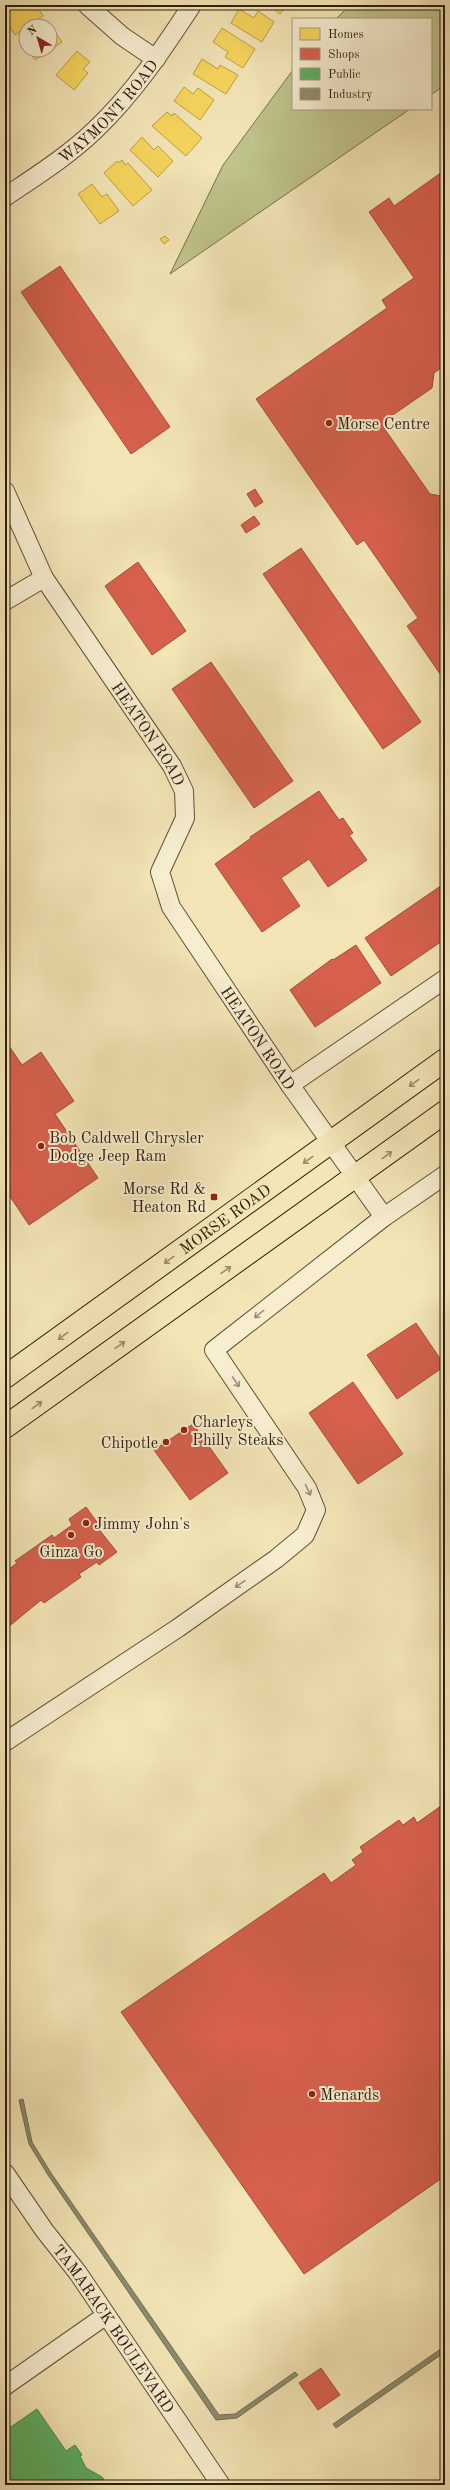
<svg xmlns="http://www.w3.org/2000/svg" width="450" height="2490" viewBox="0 0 450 2490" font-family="'Old Standard TT',serif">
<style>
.green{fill:#bfc38b;stroke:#76704b}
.homes{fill:#f6d55c;stroke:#ba9e44}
.shops{fill:#d6604d;stroke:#a34c39}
.public{fill:#5aae61;stroke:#4c8347}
.industry{fill:#8c8c6e;stroke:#706b50}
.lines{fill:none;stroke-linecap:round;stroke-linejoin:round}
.minor-casing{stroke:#5e5036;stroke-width:20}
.major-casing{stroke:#2d1e0b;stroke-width:24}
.minor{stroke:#f7eed0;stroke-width:18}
.major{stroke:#f3e5b6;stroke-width:22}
.oneway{stroke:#9a8b69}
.oneway2{stroke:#9c9077}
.poi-dot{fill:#8f2418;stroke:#f7eed0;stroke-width:1.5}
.labels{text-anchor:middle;stroke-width:4;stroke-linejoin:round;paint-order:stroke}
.street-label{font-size:16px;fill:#2d1e0b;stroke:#f7eed0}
.poi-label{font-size:16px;fill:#2d1e0b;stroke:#f7eed0;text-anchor:start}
</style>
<rect width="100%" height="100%" fill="#f3e5b6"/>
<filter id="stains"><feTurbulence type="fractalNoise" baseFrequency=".005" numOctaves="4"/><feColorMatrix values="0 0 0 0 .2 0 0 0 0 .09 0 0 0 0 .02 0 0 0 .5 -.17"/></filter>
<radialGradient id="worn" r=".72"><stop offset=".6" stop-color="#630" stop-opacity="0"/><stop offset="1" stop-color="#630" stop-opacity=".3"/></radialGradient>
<!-- green -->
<g class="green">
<polygon points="350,5 445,5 445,85 431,95 431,19 336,19"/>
<polygon points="293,70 293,109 410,109 170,274 223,165"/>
</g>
<!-- homes -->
<g class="homes">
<polygon points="15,5 18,5 22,10 30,5 36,5 43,16 15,35 5,19 5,12"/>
<polygon points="269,5 287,5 280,14"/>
<polygon points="239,9 254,18 258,11 274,22 262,42 231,23"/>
<polygon points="222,28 255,49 243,68 225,57 228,52 213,42"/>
<polygon points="53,29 62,42 35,60 28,50 50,50 50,31"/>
<polygon points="77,51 90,62 83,69 88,73 74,90 56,75"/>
<polygon points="202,59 218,69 220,65 238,75 226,94 193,74"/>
<polygon points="184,87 193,94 198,88 214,100 200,120 174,101"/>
<polygon points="167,112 172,116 174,113 202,138 186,156 152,126"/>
<polygon points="142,137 154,150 158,146 173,161 158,177 130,150"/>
<polygon points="122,160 125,165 128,163 152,190 133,206 104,173 117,161 118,163"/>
<polygon points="92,184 102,197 107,194 119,211 100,224 78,194"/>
<polygon points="165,236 169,240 164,244 160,239"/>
</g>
<!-- shops -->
<g class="shops">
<polygon points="445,170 445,365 434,373 432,388 387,419 384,428 430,494 441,496 445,502 445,681 407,626 418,618 364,540 357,545 256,399 387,308 382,300 414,278 369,212 389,198 394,206"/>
<polygon points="60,266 170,427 131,454 21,292"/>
<polygon points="255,489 263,502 255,507 247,494"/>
<polygon points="254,516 260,524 246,533 241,525"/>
<polygon points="301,548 421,722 383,749 263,574"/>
<polygon points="138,562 186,631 152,655 105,586"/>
<polygon points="211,662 293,781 254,808 172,689"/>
<polygon points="319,791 339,820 343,818 353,833 349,835 367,860 328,887 309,859 281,878 300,906 262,932 215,864 251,838 250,837"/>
<polygon points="445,883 445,939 391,976 365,938"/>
<polygon points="356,945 381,983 315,1027 290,990 332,959 333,960"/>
<polygon points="9,1046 22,1065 41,1052 74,1101 55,1114 98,1178 29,1225 5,1189 5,1049"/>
<polygon points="416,1323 445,1366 397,1399 367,1355"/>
<polygon points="353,1382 403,1454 358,1484 309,1413"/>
<polygon points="193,1424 228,1473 190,1500 154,1450"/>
<polygon points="86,1507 99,1525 97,1527 117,1552 99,1565 97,1562 79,1574 81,1577 44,1603 41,1600 7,1628 5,1625 5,1572 17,1563 15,1561 52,1535 54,1538 72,1525 69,1519"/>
<polygon points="445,1803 445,2176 304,2274 121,2012 324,1873 331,1883 356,1865 352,1860 363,1852 360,1847 399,1820 403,1825 414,1817 417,1823"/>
<polygon points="321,2368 340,2395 318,2410 299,2383"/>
</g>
<!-- public -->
<polygon class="public" points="37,2409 66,2451 75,2445 82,2455 80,2456 86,2468 102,2477 108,2485 5,2485 5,2431"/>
<!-- industry -->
<g class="industry">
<polygon points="23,2099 32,2142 51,2173 219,2415 235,2414 295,2372 298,2375 237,2418 216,2420 48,2175 29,2144 19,2100"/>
<polygon points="445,2346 445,2352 336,2428 333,2424"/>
</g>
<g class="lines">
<defs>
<g id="minor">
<polyline points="87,5 122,36 156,59"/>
<path id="s1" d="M5 197C36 176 68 156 95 130 134 93 163 49 192 5"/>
<path id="s2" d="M5 491 44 578 172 766 184 791 185 818 160 872 171 907 290 1085 384 1217 445 1175"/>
<polyline points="5,601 44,578"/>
<polyline points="290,1085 445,979"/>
<polyline points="5,1742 178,1628 276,1559 305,1535 316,1510 307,1488 214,1350 384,1217"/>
<path id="s3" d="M5 2173 44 2230 78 2273 221 2485"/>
<polyline points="5,2386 105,2316"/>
</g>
<g id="major">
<path id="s4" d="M5 1377 445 1060"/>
<polyline points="5,1427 445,1112"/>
</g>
</defs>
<!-- minor casing -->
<use href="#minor" class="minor-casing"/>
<!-- major casing -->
<use href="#major" class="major-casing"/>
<!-- minor -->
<use href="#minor" class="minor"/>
<!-- major -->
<use href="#major" class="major"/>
</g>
<!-- one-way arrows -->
<defs><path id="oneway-shaft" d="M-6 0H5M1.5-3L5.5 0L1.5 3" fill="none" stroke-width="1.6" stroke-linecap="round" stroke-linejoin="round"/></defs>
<g class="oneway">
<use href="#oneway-shaft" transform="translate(414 1083) rotate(144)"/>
<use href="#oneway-shaft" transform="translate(387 1155) rotate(-36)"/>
<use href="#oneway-shaft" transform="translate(308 1160) rotate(144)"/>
<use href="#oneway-shaft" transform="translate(169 1260) rotate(144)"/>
<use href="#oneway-shaft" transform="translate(226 1270) rotate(-35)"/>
<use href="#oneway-shaft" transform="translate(63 1336) rotate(144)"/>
<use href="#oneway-shaft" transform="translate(120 1345) rotate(-35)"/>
<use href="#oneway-shaft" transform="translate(37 1405) rotate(-36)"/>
</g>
<g class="oneway2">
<use href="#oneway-shaft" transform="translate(259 1314) rotate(142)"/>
<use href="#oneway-shaft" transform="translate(236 1382) rotate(56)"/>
<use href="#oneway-shaft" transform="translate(308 1490) rotate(65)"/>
<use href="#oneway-shaft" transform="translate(240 1584) rotate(145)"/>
</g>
<!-- markers -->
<g class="poi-dot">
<circle cx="329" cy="423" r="4"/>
<circle cx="41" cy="1146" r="4"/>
<rect x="210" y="1193" width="8" height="8" rx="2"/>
<circle cx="184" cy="1430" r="4"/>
<circle cx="166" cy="1442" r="4"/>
<circle cx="86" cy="1523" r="4"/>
<circle cx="71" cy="1535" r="4"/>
<circle cx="312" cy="2094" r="4"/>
</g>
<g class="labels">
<!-- street labels -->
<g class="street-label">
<text dy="6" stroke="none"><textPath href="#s1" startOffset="135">WAYMONT ROAD</textPath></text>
<text dy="6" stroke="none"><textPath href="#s2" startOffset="283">HEATON ROAD</textPath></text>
<text dy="6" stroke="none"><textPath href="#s2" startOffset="631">HEATON ROAD</textPath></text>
<text dy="6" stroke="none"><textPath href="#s4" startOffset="271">MORSE ROAD</textPath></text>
<text dy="6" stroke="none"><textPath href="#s3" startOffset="190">TAMARACK BOULEVARD</textPath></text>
</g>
<!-- poi labels -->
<g class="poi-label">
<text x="337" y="429">Morse Centre</text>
<text x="49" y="1143">Bob Caldwell Chrysler<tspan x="49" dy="18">Dodge Jeep Ram</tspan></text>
<text x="206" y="1194" text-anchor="end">Morse Rd &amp;<tspan x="206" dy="18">Heaton Rd</tspan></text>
<text x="192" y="1427">Charleys<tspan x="192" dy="18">Philly Steaks</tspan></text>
<text x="158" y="1448" text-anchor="end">Chipotle</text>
<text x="94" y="1529">Jimmy John's</text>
<text x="71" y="1557" text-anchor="middle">Ginza Go</text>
<text x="320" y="2100">Menards</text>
</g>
</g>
<!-- margin -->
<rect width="450" height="2490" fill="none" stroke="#f3e5b6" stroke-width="20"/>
<rect x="6" y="6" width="438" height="2478" fill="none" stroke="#2d1e0b" stroke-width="2"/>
<rect x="10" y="10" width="430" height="2470" fill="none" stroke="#2d1e0b"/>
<!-- legend -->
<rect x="292" y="18" width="140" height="92" fill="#f7eed0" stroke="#a69b81"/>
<rect x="300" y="28" width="20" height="12" fill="#f6d55c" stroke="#a69b81"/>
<text x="328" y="38" font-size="12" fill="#2d1e0b">Homes</text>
<rect x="300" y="48" width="20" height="12" fill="#d6604d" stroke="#a69b81"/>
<text x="328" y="58" font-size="12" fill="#2d1e0b">Shops</text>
<rect x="300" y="68" width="20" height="12" fill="#5aae61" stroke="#a69b81"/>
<text x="328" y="78" font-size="12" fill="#2d1e0b">Public</text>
<rect x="300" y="88" width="20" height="12" fill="#8c8c6e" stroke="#a69b81"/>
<text x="328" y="98" font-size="12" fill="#2d1e0b">Industry</text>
<!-- north arrow -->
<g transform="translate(38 38) rotate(322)"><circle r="19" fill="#f7eed0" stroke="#a69b81"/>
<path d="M0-3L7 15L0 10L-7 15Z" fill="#8f2418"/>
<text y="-6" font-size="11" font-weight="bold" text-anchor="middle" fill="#2d1e0b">N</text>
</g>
<rect width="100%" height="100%" filter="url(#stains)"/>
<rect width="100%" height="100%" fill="url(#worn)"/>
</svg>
